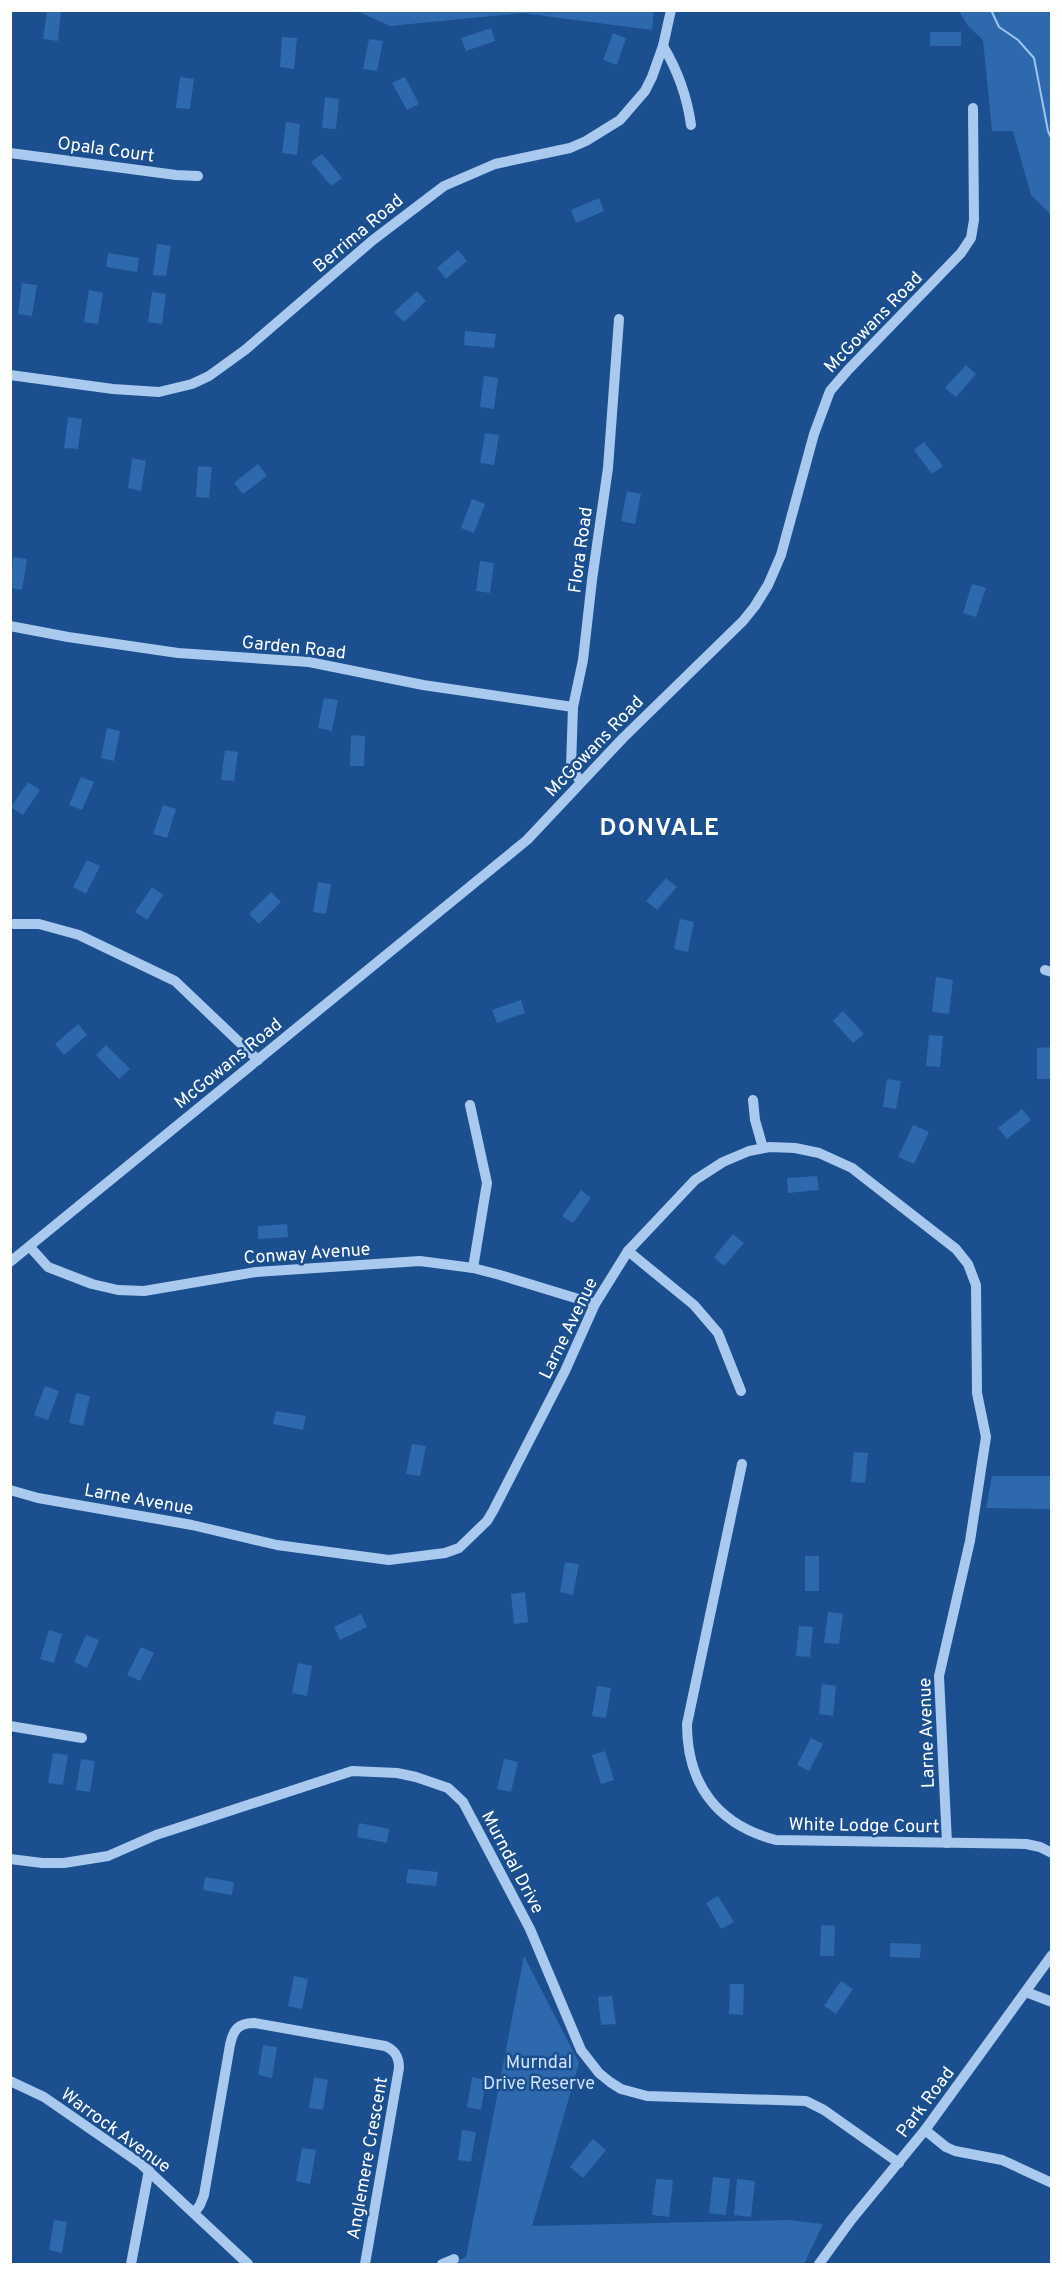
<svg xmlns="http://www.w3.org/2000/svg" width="1062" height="2275" viewBox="0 0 1062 2275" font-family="Overpass,sans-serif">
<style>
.green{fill:#2e69ad}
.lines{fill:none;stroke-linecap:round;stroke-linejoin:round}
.stream{stroke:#9cc4f0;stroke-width:2}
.minor{stroke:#a9c9ee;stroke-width:10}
.labels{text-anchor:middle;stroke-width:5;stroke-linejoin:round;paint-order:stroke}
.street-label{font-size:18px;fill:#fff;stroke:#1b4f8f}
.park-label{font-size:18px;fill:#cfe3fa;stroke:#1b4f8f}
.district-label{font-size:24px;font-weight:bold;letter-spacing:1.5px;fill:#fff;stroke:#1b4f8f}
</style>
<rect width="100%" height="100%" fill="#1b4f8f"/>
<!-- green -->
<g class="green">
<polygon points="47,11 61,11 58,41 43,39"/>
<polygon points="357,11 654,11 652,30 522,13 390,26"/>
<polygon points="959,11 1051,11 1051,215 1031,195 1013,131 992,131 983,40 968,26"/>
<polygon points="491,28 495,41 466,51 461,38"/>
<rect x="930" y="32" width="31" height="14"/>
<polygon points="613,33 626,38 617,65 603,60"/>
<polygon points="282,37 297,38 294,69 280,67"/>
<polygon points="369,39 383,41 377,71 363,69"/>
<polygon points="180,77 194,79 190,109 176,108"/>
<polygon points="405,77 419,104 407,110 392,83"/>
<polygon points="325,97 339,99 336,129 322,128"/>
<polygon points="286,122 300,124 297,155 282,153"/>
<polygon points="322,154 342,178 331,186 311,162"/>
<polygon points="599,198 604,211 576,223 571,210"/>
<polygon points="157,244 171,246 166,276 153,275"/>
<polygon points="458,250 467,261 446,279 437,268"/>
<polygon points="108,253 139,258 137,272 106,267"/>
<polygon points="22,283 37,285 32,316 18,314"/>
<polygon points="89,290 103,293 98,324 84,322"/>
<polygon points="417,291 426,301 404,322 394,312"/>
<polygon points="152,292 166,294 162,324 148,322"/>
<polygon points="465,331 496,334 494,348 464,345"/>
<polygon points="966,365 976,374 956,397 945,388"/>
<polygon points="484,376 498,378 494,409 480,407"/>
<polygon points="68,417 82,419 78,449 64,448"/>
<polygon points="485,433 499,435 494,465 480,463"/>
<polygon points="924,442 943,466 932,474 914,450"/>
<polygon points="132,458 146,461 141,491 128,488"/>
<polygon points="258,464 267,476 243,494 234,483"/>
<polygon points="198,466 212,467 209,498 196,497"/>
<polygon points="627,491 641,494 635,524 621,521"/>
<polygon points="472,499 485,504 474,533 461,528"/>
<polygon points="13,557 27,559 22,590 11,588"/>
<polygon points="480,561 494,563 490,593 476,591"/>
<polygon points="972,584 986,588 976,617 963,613"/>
<polygon points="324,698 338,700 332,731 318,728"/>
<polygon points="107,728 120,731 114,761 101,758"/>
<polygon points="351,735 365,736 364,766 350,766"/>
<polygon points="225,750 238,752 234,781 221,780"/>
<polygon points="81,777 94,782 82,810 69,805"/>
<polygon points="28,782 40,790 23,815 11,807"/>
<polygon points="163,805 176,809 167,838 153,834"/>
<polygon points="87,860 100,866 86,894 73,887"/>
<polygon points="666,878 677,887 657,910 646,901"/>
<polygon points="318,882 331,884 326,914 313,912"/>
<polygon points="152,887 163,895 147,920 135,912"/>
<polygon points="271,892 281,902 259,924 249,914"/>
<polygon points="680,919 694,922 688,952 674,949"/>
<polygon points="936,977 953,980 949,1014 932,1012"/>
<polygon points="521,1000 525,1013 497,1023 492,1010"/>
<polygon points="843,1011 864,1034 853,1043 833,1021"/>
<polygon points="78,1024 87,1035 64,1055 55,1044"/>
<polygon points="929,1035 943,1036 940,1067 926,1066"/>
<polygon points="106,1045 130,1069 119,1079 96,1055"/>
<polygon points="1051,1047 1051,1079 1037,1079 1037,1048"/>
<polygon points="887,1079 901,1081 896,1109 883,1107"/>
<polygon points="1022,1109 1031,1120 1007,1139 998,1128"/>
<polygon points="913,1125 929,1132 914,1164 898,1157"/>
<polygon points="817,1176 819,1190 788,1193 787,1178"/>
<polygon points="581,1190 591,1198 573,1223 562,1216"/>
<polygon points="287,1224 288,1237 258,1239 258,1226"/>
<polygon points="733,1234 744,1243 724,1266 714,1257"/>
<polygon points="45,1386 59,1391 48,1420 34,1415"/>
<polygon points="76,1393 90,1396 83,1426 69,1423"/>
<polygon points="276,1411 306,1416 303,1430 273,1424"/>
<polygon points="412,1444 426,1446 420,1476 406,1474"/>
<polygon points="854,1452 868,1453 865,1483 851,1482"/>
<polygon points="992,1476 1051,1476 1051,1509 986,1508"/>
<rect x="805" y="1556" width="14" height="35"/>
<polygon points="565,1562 579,1564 573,1595 560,1592"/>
<polygon points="525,1592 528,1622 514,1624 511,1594"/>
<polygon points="828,1612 843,1614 839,1644 824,1643"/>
<polygon points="361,1614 367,1627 340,1640 334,1627"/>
<polygon points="799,1626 813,1627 810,1657 796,1656"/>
<polygon points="49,1630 62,1634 54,1663 40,1659"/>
<polygon points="86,1635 99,1640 87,1668 74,1662"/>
<polygon points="141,1647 154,1653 140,1681 127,1675"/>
<polygon points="298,1663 312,1666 307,1696 292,1693"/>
<polygon points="822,1684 836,1686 833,1716 819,1714"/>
<polygon points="597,1686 611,1688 606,1718 592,1716"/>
<polygon points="811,1738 823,1744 809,1771 797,1765"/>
<polygon points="605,1751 614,1780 601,1784 592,1755"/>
<polygon points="53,1753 68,1755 63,1785 48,1783"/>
<polygon points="81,1759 95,1761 90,1792 76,1790"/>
<polygon points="504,1759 518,1762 511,1792 497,1789"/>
<polygon points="359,1823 389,1829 387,1843 357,1837"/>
<polygon points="408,1869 438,1872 436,1886 406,1883"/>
<polygon points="205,1877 234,1882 232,1895 203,1890"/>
<polygon points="718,1896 734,1922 721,1929 706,1903"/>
<polygon points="821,1925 835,1926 834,1956 820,1956"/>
<polygon points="890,1943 921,1944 920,1958 890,1957"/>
<polygon points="524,1956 579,2063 532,2226 789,2220 823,2224 804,2264 449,2264 466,2257"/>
<polygon points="294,1976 308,1979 302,2009 288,2006"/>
<polygon points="841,1981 853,1989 836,2014 824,2006"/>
<polygon points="730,1984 744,1984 743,2015 729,2014"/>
<polygon points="612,1996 616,2024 601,2025 598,1997"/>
<polygon points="263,2045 277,2047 272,2078 258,2075"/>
<polygon points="314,2077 328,2080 323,2110 309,2108"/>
<polygon points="472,2077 486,2080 481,2110 467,2107"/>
<polygon points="462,2130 476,2132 471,2162 458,2160"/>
<polygon points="593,2139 606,2150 583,2178 570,2167"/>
<polygon points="302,2148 316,2150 310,2184 296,2181"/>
<polygon points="713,2177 730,2179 726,2215 709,2213"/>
<polygon points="656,2179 673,2180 669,2217 652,2215"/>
<polygon points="737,2179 755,2181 751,2217 734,2215"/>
<polygon points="54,2220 67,2222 62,2253 49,2250"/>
</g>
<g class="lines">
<!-- stream -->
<polyline class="stream" points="991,10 999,27 1018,40 1034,58 1048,131 1052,140"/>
<!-- minor -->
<g class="minor">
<path d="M663 46C678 71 687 96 691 125"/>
<polyline points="10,153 176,175 198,176"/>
<polyline points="10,375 113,389 159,392 192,384 209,376 245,350 373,240 444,186 495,164 570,148 586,141 620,120 645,91 652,77 663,46 671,10"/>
<polyline points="10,626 68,637 178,653 309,662 423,685 573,707"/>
<polyline points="580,781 571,767 573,707 583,660 592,580 608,468 619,319"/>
<polyline points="10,924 39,924 79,935 175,981 258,1060"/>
<polyline points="1045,970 1052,972"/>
<polyline points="753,1100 755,1120 763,1148"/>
<polyline points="470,1105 487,1183 473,1268"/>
<polyline points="30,1247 48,1267 92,1284 118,1290 144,1291 256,1272 420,1261 473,1268 500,1275 595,1304"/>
<polyline points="628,1251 694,1305 718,1333 741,1391"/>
<polyline points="10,1262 527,840 623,738 743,621 755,606 768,585 781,555 814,434 830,391 848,370 961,253 971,238 974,220 973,108"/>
<path d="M742 1464 687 1724C687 1785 718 1825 776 1840L1026 1844 1040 1847 1052 1853"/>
<polyline points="10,1490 38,1498 192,1525 277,1545 389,1560 445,1553 459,1548 487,1521 493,1511 565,1371 595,1304 628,1251 695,1180 723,1162 749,1151 770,1147 795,1148 819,1153 852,1168 956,1249 968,1264 976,1285 977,1393 986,1437 970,1541 939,1676 947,1843"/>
<polyline points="10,1726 82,1738"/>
<polyline points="10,1859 42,1863 64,1863 108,1856 156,1835 352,1771 397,1773 416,1777 448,1788 463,1802 530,1929 581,2050 599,2073 610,2082 621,2089 647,2096 806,2101 824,2110 899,2163"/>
<polyline points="1026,1992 1052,2002"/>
<polyline points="10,2081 44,2097 141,2164 248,2264"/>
<polyline points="925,2130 946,2147 955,2151 1002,2160 1052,2183"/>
<path d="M194 2213 200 2205 204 2195 230 2045C233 2030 238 2023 254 2023L385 2046C395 2050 399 2057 399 2068L365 2264"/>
<polyline points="131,2264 149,2170"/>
<polyline points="442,2264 454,2259"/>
<polyline points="819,2264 851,2220 925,2130 1052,1955"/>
</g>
</g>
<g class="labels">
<!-- street labels -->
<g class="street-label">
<text transform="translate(106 149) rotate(8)" y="6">Opala Court</text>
<text transform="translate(358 233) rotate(-40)" y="6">Berrima Road</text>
<text transform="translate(873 322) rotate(-46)" y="6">McGowans Road</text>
<text transform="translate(580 550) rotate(-82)" y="6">Flora Road</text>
<text transform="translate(294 647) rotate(6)" y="6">Garden Road</text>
<text transform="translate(594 746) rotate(-46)" y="6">McGowans Road</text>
<text transform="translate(228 1063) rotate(-39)" y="6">McGowans Road</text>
<text transform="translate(307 1253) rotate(-4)" y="6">Conway Avenue</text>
<text transform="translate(568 1328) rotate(-64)" y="6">Larne Avenue</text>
<text transform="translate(139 1499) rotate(10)" y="6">Larne Avenue</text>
<text transform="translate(926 1733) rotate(-92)" y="6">Larne Avenue</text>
<text transform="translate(864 1825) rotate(1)" y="6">White Lodge Court</text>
<text transform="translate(513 1862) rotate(62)" y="6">Murndal Drive</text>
<text transform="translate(925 2102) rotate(-53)" y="6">Park Road</text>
<text transform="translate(116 2130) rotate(36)" y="6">Warrock Avenue</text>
<text transform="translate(367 2158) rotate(-80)" y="6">Anglemere Crescent</text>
</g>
<!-- park labels -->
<g class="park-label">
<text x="539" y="2068">Murndal<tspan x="539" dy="21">Drive Reserve</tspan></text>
</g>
<!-- district labels -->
<g class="district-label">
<text x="660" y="835">DONVALE</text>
</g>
</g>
<!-- border -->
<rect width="1062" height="2275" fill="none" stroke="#ffffff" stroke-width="24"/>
</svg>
